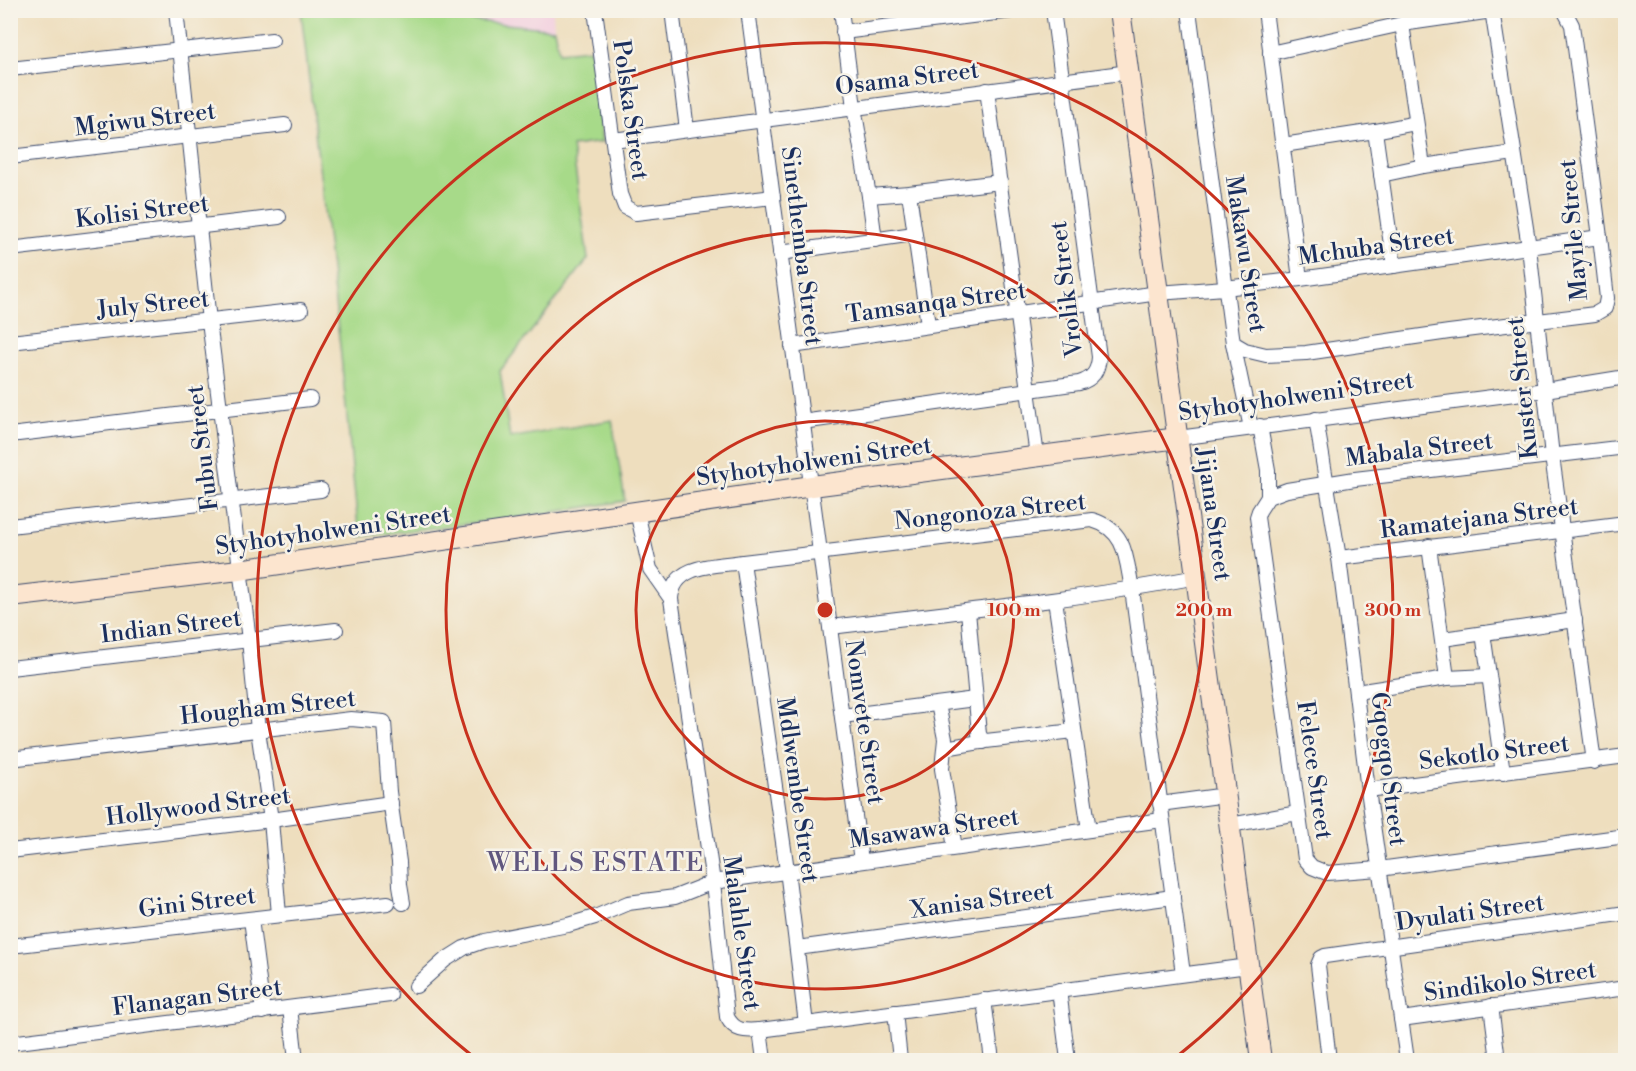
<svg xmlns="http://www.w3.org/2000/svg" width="1636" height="1071" viewBox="0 0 1636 1071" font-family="'Libre Bodoni',serif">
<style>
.built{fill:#f3cfdf}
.green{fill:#a7da89;stroke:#618474;stroke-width:1.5}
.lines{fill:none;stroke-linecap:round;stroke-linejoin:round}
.street-casing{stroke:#3b496c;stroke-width:16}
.secondary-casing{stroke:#3b496c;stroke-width:22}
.street{stroke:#fff;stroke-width:14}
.secondary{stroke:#fce5cf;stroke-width:20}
.ring{fill:none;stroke:#c8321e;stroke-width:3}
.labels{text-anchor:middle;stroke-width:5;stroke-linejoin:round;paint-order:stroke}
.street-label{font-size:24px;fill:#1b2f5e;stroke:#f7f3e8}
.neighbourhood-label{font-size:26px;letter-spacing:1.5px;fill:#60577f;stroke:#f7f3e8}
.centre{fill:#c8321e;stroke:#f7f3e8;stroke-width:3}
.ring-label{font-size:18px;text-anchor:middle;font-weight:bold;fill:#c8321e;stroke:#f7f3e8;stroke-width:5;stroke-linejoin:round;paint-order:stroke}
</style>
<rect width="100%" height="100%" fill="#f7f3e8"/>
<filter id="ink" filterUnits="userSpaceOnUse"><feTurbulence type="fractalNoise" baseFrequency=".0167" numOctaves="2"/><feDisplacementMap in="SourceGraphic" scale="12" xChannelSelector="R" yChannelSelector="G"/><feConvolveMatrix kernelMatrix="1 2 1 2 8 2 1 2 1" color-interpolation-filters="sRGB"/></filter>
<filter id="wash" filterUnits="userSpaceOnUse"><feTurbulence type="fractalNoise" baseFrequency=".008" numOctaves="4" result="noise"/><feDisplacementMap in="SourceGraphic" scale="24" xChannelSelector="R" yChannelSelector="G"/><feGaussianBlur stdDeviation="1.35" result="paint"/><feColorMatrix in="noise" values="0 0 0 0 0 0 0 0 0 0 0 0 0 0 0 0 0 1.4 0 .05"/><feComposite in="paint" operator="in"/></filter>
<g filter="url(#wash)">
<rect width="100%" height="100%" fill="#eedebe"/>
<!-- built -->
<polygon class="built" points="377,11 553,11 554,29"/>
<!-- green -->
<polygon class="green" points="301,11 377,11 554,29 559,52 590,49 602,142 572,146 588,259 500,371 510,438 612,420 625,501 522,517 359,537 340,346"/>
</g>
<g filter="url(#ink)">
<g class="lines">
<defs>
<g id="street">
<polyline points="176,10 209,321 249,640 258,730 271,820 279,915"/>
<polyline points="595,10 620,194 625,207 636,213 773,197"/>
<polyline points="672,10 687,130"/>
<polyline points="748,10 861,861"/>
<polyline points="841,10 854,107 869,196 909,193 1000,182"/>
<polyline points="1189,10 1233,343 1245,350 1266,355 1306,353 1449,332 1595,314 1605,308 1607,298 1600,237 1572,25 1564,10"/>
<polyline points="1265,10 1300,279"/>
<polyline points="1492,10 1529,247 1552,456 1594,762"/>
<polyline points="1402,24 1423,166"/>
<polyline points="843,32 1020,10"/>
<polyline points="1270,53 1402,24 1499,10"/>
<polyline points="10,69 272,40"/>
<polyline points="987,90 1037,456"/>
<polyline points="1375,131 1394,266"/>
<polyline points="613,140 1129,72"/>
<polyline points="1283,145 1375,131 1416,123"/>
<polyline points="10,157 285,125"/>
<polyline points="1381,175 1423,166 1514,153"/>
<polyline points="909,193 928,325"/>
<polyline points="869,196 875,240"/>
<polyline points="10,249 279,217"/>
<polyline points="780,253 914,234"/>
<polyline points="10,342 301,310"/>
<polyline points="1233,343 1251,428"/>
<polyline points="792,346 1158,293 1225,288 1300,279 1600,237"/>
<polyline points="1316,419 1339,558 1368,790 1407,1060"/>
<path d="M802 422 1079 383C1093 379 1098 371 1099 357L1053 10"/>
<polyline points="1260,426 1268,470 1268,497"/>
<polyline points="10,435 310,399"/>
<polyline points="1178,438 1545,390 1626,377"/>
<polyline points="1626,447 1355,479 1287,490 1268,497 1259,511 1257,517 1305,859 1312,867 1327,873 1379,869 1626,836"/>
<polyline points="637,512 650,569 671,599"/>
<polyline points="10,526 321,490"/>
<polyline points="1429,546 1447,678"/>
<polyline points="1339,558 1626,523"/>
<polyline points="743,562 787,870 806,1024"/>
<polyline points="1055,600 1089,830"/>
<polyline points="968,611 979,734 983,742"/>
<path d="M830 627C952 612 1075 600 1197 577"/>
<polyline points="1483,633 1503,773"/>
<polyline points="1443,639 1575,620"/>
<polyline points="10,668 336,630"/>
<polyline points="1356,692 1447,678 1488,676"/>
<polyline points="938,704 945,739 942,769 955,848"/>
<polyline points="842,716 975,699"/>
<polyline points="945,748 986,741 1074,731"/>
<polyline points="10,759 351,719 384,722 389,792 399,862 400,885 403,903"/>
<polyline points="1368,790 1626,756"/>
<polyline points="1160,804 1226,795"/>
<polyline points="1230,825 1298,813"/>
<polyline points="10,851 271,820 391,803"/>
<polyline points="251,919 263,1012"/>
<polyline points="10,946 388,903"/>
<polyline points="797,948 1173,897"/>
<path d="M1183 974 1132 589C1126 559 1127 530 1092 520L743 562C717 566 673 563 671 599L713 882 727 1017C735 1032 745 1031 760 1030L1248 966"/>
<polyline points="416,986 445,960 464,948 484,941 568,925 595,917 628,903 675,897 713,882 1162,820"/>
<polyline points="1059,990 1068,1060"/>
<polyline points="984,1000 992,1060"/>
<polyline points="1491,1006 1498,1060"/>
<polyline points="290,1008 296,1060"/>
<polyline points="895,1012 900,1060"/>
<polyline points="1401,1019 1626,988"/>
<polyline points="760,1030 764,1060"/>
<polyline points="10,1043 390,995"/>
<polyline points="1329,1060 1318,965 1321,958 1325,956 1626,913"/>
</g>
<g id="secondary">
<polyline points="1120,10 1261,1060"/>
<polyline points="10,597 239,570 812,486 1178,438"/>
</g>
</defs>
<!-- street casing -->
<use href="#street" class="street-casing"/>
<!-- secondary casing -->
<use href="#secondary" class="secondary-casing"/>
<!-- street -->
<use href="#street" class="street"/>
<!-- secondary -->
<use href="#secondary" class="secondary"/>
</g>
</g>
<!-- distance rings -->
<g class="ring">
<circle cx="825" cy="610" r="189"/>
<circle cx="825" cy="610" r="379"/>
<path d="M475 1058A568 568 0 1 1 1175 1058"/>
</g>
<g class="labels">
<!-- street labels -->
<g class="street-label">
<text transform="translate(907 78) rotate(-7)" y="8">Osama Street</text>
<text transform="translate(631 110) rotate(82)" y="8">Polska Street</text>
<text transform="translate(145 119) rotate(-7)" y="8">Mgiwu Street</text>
<text transform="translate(142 211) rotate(-7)" y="8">Kolisi Street</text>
<text transform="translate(1573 230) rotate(-95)" y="8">Mayile Street</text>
<text transform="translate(802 246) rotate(83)" y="8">Sinethemba Street</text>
<text transform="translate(1376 246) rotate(-8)" y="8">Mchuba Street</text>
<text transform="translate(1246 254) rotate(81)" y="8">Makawu Street</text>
<text transform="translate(1066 289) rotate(-97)" y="8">Vrolik Street</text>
<text transform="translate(936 302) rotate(-8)" y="8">Tamsanqa Street</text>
<text transform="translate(153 304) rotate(-6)" y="8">July Street</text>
<text transform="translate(1522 388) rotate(-96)" y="8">Kuster Street</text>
<text transform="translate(1296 396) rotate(-8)" y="8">Styhotyholweni Street</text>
<text transform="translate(202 448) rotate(-97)" y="8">Fubu Street</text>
<text transform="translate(1419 449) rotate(-7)" y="8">Mabala Street</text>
<text transform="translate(814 461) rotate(-8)" y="8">Styhotyholweni Street</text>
<text transform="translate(990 511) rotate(-6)" y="8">Nongonoza Street</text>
<text transform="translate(1214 514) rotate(82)" y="8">Jijana Street</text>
<text transform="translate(1479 518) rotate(-7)" y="8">Ramatejana Street</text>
<text transform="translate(333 530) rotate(-8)" y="8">Styhotyholweni Street</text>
<text transform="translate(171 626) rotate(-7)" y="8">Indian Street</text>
<text transform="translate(268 707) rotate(-6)" y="8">Hougham Street</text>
<text transform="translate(865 722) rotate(82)" y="8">Nomvete Street</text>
<text transform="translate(1494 752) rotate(-7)" y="8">Sekotlo Street</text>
<text transform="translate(1389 769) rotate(83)" y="8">Gqogqo Street</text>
<text transform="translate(1315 770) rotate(82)" y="8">Felece Street</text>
<text transform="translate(798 790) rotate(82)" y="8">Mdlwembe Street</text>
<text transform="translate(198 806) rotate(-7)" y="8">Hollywood Street</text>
<text transform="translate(934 828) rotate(-8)" y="8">Msawawa Street</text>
<text transform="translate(982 900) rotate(-8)" y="8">Xanisa Street</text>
<text transform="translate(197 902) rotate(-7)" y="8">Gini Street</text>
<text transform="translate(1470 912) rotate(-8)" y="8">Dyulati Street</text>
<text transform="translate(742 933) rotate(82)" y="8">Malahle Street</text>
<text transform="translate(1510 981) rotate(-8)" y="8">Sindikolo Street</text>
<text transform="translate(197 997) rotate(-7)" y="8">Flanagan Street</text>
</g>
<!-- neighbourhood labels -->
<g class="neighbourhood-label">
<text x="596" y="871">WELLS ESTATE</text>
</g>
</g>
<circle cx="825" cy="610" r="9" class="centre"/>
<g class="ring-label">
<text x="1014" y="616">100 m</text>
<text x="1204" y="616">200 m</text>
<text x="1393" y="616">300 m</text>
</g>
<!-- margin -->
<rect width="1636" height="1071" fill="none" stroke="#f7f3e8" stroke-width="36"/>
</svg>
